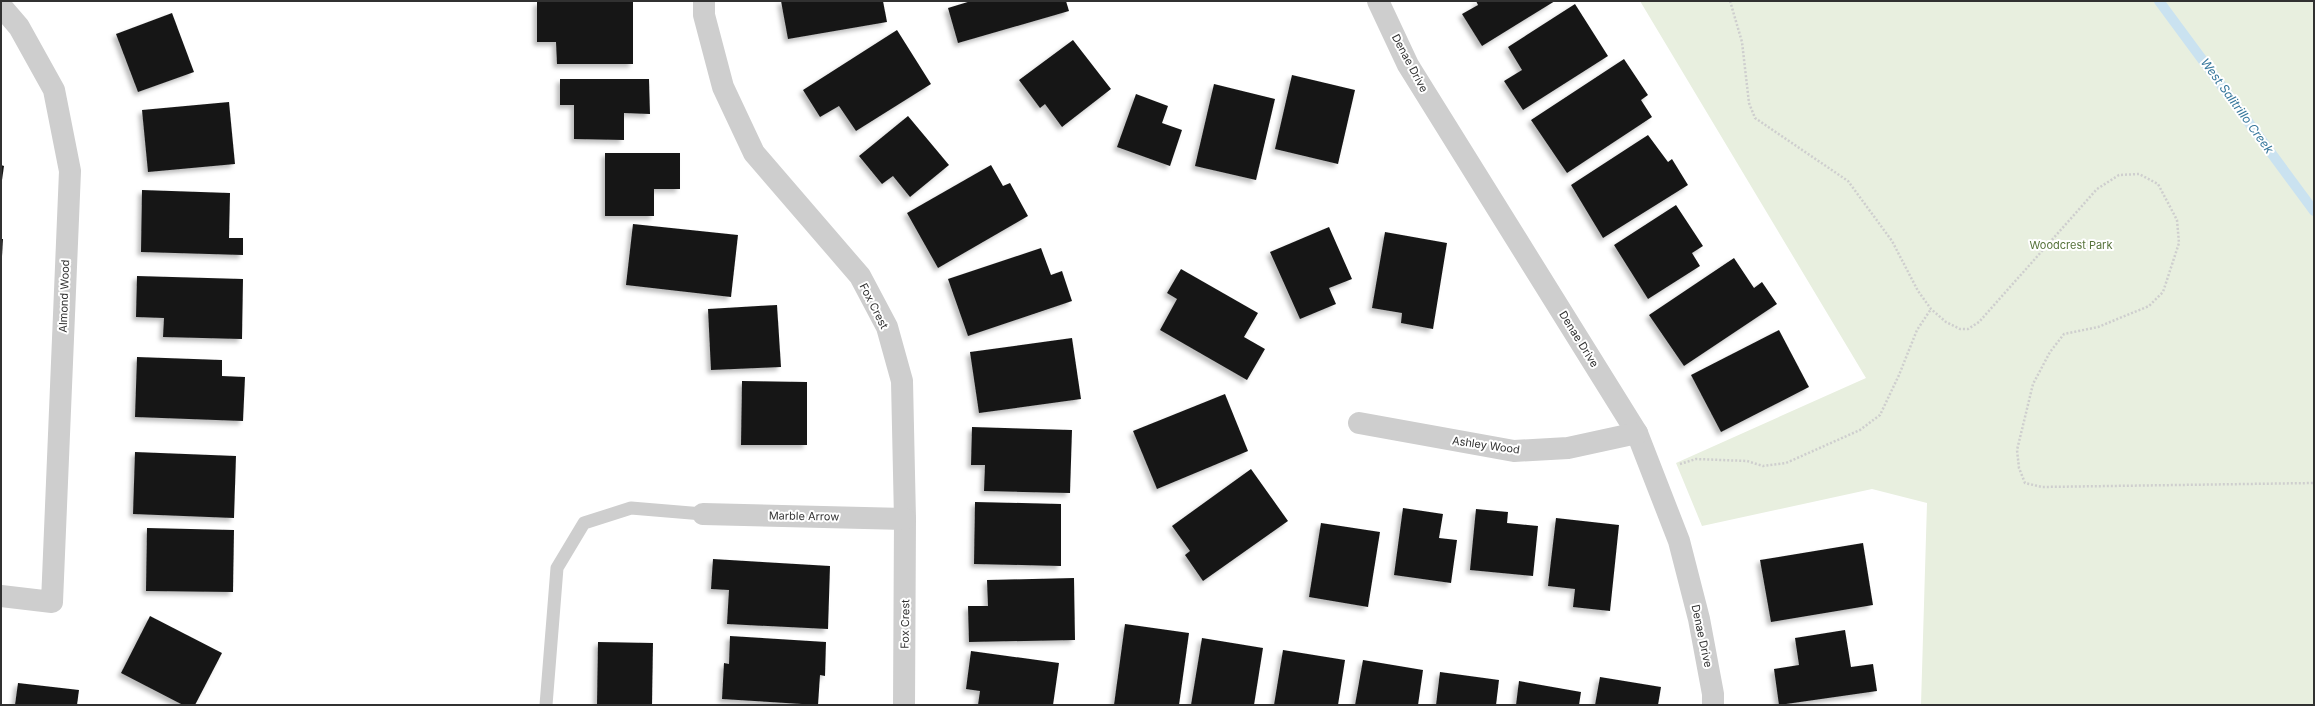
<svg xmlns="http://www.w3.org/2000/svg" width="2315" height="706" viewBox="0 0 2315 706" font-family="Inter,sans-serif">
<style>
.green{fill:#e8efdf}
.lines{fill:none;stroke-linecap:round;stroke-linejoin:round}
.stream{stroke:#cae2f0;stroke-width:10}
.building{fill:#181818;filter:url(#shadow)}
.path{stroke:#cecece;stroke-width:2.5;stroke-dasharray:2 2;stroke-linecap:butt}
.service{stroke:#cecece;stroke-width:13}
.minor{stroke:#cecece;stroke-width:22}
.labels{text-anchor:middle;stroke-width:4;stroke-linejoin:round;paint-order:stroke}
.street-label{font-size:11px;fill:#313131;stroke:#fff}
.park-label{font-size:11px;fill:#56723a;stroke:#fff}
.water-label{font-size:12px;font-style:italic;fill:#37779c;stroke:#fff}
</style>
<defs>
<filter id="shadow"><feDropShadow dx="-3.5" dy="3.5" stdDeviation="2" flood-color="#0004"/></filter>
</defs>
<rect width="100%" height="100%" fill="#fff"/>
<!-- green -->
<polygon class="green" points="1640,1 2314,1 2314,705 1921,705 1927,503 1872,489 1702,526 1676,463 1866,378"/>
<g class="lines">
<!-- stream -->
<polyline class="stream" points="2159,1 2314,211"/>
</g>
<!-- building -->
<g class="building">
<polygon points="781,1 883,1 887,22 788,39"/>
<polygon points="971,1 1066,1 1069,11 958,43 948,8"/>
<polygon points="1476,1 1555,1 1482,46 1462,14 1478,5"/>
<polygon points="537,2 633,2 633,64 557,64 556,42 537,42"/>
<polygon points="1575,4 1608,56 1523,110 1504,81 1522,70 1508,47"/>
<polygon points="172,13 194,72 138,92 116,34"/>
<polygon points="897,30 931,84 856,131 839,106 820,117 803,90"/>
<polygon points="1073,40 1111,89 1062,127 1045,104 1040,108 1019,80"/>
<polygon points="1624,59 1648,95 1641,100 1652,117 1567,173 1531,120"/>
<polygon points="1292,75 1355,90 1338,164 1275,149"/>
<polygon points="560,79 649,79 650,114 624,113 624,140 574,139 574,105 560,105"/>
<polygon points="1214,84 1275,99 1256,180 1195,166"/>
<polygon points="1136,94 1168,106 1162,123 1182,130 1170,166 1117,147"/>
<polygon points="229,102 235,164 148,172 142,110"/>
<polygon points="908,116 949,165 910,197 893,176 882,184 859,156"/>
<polygon points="1648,135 1668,162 1672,159 1688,185 1603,238 1571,185"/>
<polygon points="605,153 680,153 680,189 654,189 654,216 605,216"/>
<polygon points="1,165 4,166 2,180 1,180"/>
<polygon points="991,165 1003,186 1010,183 1028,216 938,268 907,213"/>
<polygon points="142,190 230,193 229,238 243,238 243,255 141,252"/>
<polygon points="1676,205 1703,246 1692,253 1700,266 1648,299 1614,245"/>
<polygon points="633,224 738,235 731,297 626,285"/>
<polygon points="1329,227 1352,279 1329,288 1336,304 1300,319 1270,252"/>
<polygon points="1385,232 1447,243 1433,329 1401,323 1402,313 1372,308"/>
<polygon points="1,239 3,239 2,256 1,256"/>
<polygon points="1041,248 1051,275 1062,271 1072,301 968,336 948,279"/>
<polygon points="1734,258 1754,288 1762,282 1777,304 1684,366 1649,315"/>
<polygon points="1181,269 1258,313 1244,337 1265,349 1247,380 1160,330 1177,299 1167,293"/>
<polygon points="137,276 243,279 242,339 163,337 164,318 136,317"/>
<polygon points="777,305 781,367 711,370 708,309"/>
<polygon points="1779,330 1809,387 1721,432 1691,375"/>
<polygon points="1072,338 1081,399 979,413 970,352"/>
<polygon points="137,357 222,360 222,376 245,377 243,421 135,417"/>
<polygon points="742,381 807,382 807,445 741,445"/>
<polygon points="1225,394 1248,451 1157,489 1133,431"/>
<polygon points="972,427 1072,430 1070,493 984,491 985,465 971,465"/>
<polygon points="135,452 236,456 234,518 133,514"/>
<polygon points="1251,469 1288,521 1203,581 1185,555 1190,551 1172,526"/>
<polygon points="975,502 1061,504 1061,566 974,564"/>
<polygon points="1403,508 1443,514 1439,538 1457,540 1451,583 1394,575"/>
<polygon points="1476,509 1508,512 1507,523 1538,526 1533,576 1470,570"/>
<polygon points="1556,518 1619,525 1610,611 1573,607 1575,589 1548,586"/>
<polygon points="1321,523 1380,532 1368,607 1309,597"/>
<polygon points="147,528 234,530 233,592 146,591"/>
<polygon points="1863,543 1873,605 1771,622 1760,560"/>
<polygon points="713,559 830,566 828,629 727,624 729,590 711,589"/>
<polygon points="1074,578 1075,640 969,642 968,606 988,606 987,580"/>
<polygon points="150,616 222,653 195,705 183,705 121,673"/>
<polygon points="1125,624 1189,633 1179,705 1114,705"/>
<polygon points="1845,630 1851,667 1873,664 1877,691 1779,705 1774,669 1799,665 1795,638"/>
<polygon points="730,636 826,642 825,676 820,675 818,705 722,699 724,663 729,664"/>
<polygon points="1202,638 1263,648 1254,705 1191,705"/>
<polygon points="598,642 653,643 652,705 597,705"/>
<polygon points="1283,650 1345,660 1338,705 1274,705"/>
<polygon points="971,651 1059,663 1053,705 978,705 980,691 966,689"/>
<polygon points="1363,660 1423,670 1418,705 1355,705"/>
<polygon points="1440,672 1499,680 1496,705 1436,705"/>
<polygon points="1600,677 1661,687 1658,705 1595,705"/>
<polygon points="1519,681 1581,692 1579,705 1516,705"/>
<polygon points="18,683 79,690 77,705 15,705"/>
</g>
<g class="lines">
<!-- path -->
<g class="path">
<polyline points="1730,1 1742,42 1749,103 1755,118 1848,181 1892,241 1918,291 1931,309 1946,322 1960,329 1968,329 1979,322 2097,189 2119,175 2139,174 2158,184 2177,220 2179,243 2163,292 2149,306 2098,327 2064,334 2050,352 2033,384 2017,450 2019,468 2025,483 2042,487 2314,483"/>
<polyline points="1680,464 1696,459 1747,461 1763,466 1786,463 1860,430 1880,415 1899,375 1917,330 1931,309"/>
</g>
<!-- service -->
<polyline class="service" points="546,705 557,568 584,523 631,508 703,514"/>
<!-- minor -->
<g class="minor">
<polyline points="704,1 704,15 723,87 754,153 860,276 887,327 902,381 905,519 904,705"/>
<polyline points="1378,1 1408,65 1637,433 1679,541 1699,619 1713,694 1713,705"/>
<polyline points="1,6 19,27 54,90 70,171 52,602 1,596"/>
<polyline points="1359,423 1514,451 1568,448 1637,433"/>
<polyline points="703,514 905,519"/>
</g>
</g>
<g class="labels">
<!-- street labels -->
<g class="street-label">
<text transform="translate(1410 63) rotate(62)" y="4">Denae Drive</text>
<text transform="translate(64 296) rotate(-88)" y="4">Almond Wood</text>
<text transform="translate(874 306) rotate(63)" y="4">Fox Crest</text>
<text transform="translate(1579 339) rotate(58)" y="4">Denae Drive</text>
<text transform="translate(1486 445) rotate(8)" y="4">Ashley Wood</text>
<text transform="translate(804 516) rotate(1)" y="4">Marble Arrow</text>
<text transform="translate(905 624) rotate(-89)" y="4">Fox Crest</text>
<text transform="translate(1702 636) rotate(78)" y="4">Denae Drive</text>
</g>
<!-- park labels -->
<g class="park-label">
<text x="2071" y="249">Woodcrest Park</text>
</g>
<!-- water labels -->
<g class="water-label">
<text transform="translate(2237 106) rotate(54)" y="4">West Salitrillo Creek</text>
</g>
</g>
<!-- border -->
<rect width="2315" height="706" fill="none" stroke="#313131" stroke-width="4"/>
</svg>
